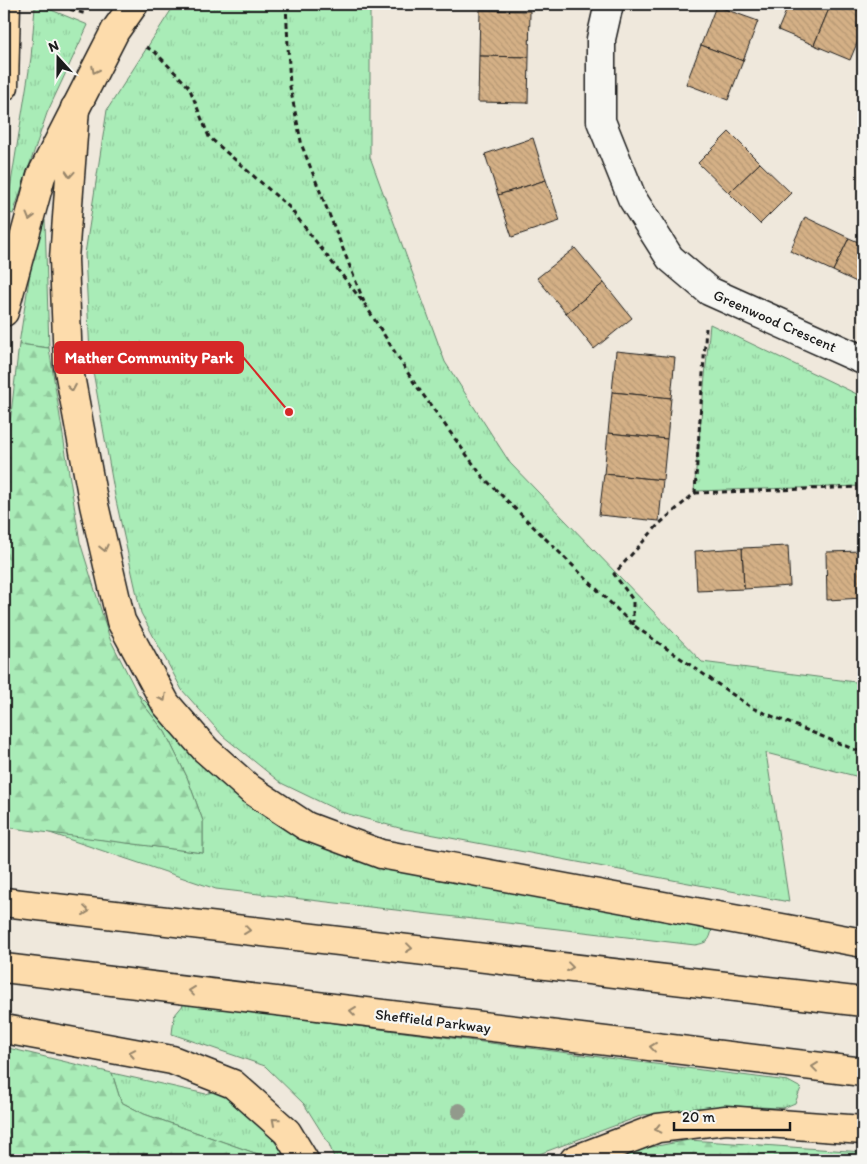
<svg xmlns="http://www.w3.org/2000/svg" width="867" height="1164" viewBox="0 0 867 1164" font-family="Itim,sans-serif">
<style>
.grass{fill:url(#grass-tufts);stroke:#62846a}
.forest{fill:url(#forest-firs);stroke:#62846a}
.building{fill:url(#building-back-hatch);stroke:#1c1c1c}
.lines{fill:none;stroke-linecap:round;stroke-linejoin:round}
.minor-casing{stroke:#1c1c1c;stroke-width:31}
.trunk-casing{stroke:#1c1c1c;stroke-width:31}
.path{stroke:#1c1c1c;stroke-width:3;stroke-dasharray:5 4;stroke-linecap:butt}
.minor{stroke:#f6f6f2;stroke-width:28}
.trunk{stroke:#fddcac;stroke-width:28}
.tree{fill:#929a8c}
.oneway{stroke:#98866b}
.labels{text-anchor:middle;stroke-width:4.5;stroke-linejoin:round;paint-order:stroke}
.street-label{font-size:15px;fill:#1c1c1c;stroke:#f6f6f2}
.leader{fill:none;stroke:#d62828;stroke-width:2}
.callout-dot{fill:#d62828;stroke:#f6f6f2;stroke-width:2}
.callout{fill:#d62828;stroke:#d62828;stroke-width:2}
.callout-label{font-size:16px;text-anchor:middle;font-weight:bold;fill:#fff}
</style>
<defs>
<pattern id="grass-tufts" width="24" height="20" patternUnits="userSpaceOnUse" patternTransform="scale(1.25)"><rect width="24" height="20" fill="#a9ecb7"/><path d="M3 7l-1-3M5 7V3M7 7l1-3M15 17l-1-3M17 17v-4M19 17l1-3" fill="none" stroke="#91ca9d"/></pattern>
<pattern id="forest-firs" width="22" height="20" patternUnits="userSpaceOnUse" patternTransform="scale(1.25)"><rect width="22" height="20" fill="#a9ecb7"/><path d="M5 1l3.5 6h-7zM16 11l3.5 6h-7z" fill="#91ca9d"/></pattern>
<pattern id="building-back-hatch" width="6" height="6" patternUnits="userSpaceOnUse" patternTransform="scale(1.25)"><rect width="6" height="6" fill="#d4b086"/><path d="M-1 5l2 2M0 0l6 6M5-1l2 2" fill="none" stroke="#b59773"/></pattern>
</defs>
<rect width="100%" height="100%" fill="#efe8dc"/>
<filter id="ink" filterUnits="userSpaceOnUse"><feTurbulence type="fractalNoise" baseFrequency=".02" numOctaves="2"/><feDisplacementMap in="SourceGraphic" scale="10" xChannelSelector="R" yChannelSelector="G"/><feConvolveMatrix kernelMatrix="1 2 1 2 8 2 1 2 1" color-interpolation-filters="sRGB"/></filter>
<g filter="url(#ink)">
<!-- grass -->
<g class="grass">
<polygon points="175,4 370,4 370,157 445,362 510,463 702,662 863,683 863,778 766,753 789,902 403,829 341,812 281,783 223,736 182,690 141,613 115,496 90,354 85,254 107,110"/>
<polygon points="35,7 44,7 88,25 47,113 13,214 9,213 7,208 31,58"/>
<polygon points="40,219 45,220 49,348 19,344 38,222"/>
<polygon points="710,324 863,397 863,486 694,491"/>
<path d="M137 693 175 731 283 822 712 929C710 941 707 943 695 945L216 889 47 832 203 853V821L187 777 165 732 143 704Z"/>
<polygon points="184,1004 788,1081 801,1088 795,1103 783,1108 731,1106 643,1115 542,1153 530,1160 335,1160 329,1144 304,1104 265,1066 172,1034 174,1016"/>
<path d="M112 1073 206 1094 215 1091C249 1110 266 1130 289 1160H270L269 1158 144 1114 121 1102Z"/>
</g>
<!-- forest -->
<g class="forest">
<polygon points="19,344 49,348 80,542 110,639 143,704 165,732 187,777 203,821 203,853 4,827 4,475"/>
<polygon points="4,1047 112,1073 121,1102 144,1114 269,1158 270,1160 4,1160"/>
<polygon points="689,1140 863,1152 863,1160 613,1160 641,1149"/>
</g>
<!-- building -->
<g class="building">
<polygon points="789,4 831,4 814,45 778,30"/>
<polygon points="831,4 843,4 863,12 863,29 850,60 814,45"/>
<polygon points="716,6 758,21 743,61 701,45"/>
<polygon points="480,10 530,11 529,57 479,56"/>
<polygon points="701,45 743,61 728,100 686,84"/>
<polygon points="479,56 529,57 528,103 478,102"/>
<polygon points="729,132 760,163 729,193 698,163"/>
<polygon points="533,138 546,180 498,195 485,154"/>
<polygon points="760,163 791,193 760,224 729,193"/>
<polygon points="546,180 560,221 512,237 498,195"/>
<polygon points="805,217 849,238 833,271 790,251"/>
<polygon points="849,238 863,244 863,285 833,271"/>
<polygon points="575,248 604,283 566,313 537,278"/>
<polygon points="604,283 632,318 594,349 566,313"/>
<polygon points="616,351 675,357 671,398 612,392"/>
<polygon points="612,392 671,398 667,439 608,433"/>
<polygon points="608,433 667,439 663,480 604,474"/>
<polygon points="604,474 663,480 659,521 599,515"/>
<polygon points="788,546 790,586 744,589 742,548"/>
<polygon points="742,548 744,589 697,591 695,551"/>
<polygon points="863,551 863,598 827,600 826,552"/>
</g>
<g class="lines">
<defs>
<polyline id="minor" points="609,4 601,39 601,121 632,198 670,258 709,291 863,360"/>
<g id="trunk">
<polyline points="4,86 6,4"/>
<polyline points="75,108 64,259 68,365 94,505 121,621 166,704 206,750 250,789 306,826 381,854 863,943"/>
<polyline points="4,312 41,176 115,31 134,4"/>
<polyline points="4,902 863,1002"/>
<polyline points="4,968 863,1072"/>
<polyline points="4,1029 172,1060 233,1084 287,1132 304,1160"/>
<polyline points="574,1160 658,1128 726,1120 863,1130"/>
</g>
</defs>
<!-- minor casing -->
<use href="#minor" class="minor-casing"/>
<!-- trunk casing -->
<use href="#trunk" class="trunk-casing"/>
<!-- path -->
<g class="path">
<polyline points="53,4 86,14"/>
<polyline points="286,4 290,87 302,146 364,302"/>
<polyline points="146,47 155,52 189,87 209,137 289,207 366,306 413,381 482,476 633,625 752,708 863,753"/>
<polyline points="695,493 863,487"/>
<polyline points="633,625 633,600 614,574 659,524 695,493 706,328"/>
</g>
<!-- minor -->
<use href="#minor" class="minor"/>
<!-- trunk -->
<use href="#trunk" class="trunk"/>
</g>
<!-- trees -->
<circle class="tree" cx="459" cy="1111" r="8"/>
<!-- one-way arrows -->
<defs><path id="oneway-chevron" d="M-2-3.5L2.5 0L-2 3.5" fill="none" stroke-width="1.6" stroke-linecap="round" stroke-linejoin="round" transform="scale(1.25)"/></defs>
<g class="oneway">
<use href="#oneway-chevron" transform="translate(95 70) rotate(117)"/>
<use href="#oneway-chevron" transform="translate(70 174) rotate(94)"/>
<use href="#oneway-chevron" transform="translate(30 217) rotate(105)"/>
<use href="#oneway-chevron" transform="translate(72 388) rotate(80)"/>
<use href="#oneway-chevron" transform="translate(104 548) rotate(77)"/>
<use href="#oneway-chevron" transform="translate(163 698) rotate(60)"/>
<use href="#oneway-chevron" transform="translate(86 911) rotate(7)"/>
<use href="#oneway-chevron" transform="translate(247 930) rotate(7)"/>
<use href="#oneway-chevron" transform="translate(409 948) rotate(7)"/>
<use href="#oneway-chevron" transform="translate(570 967) rotate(7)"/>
<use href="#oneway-chevron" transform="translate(192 991) rotate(-173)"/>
<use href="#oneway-chevron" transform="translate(353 1011) rotate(-173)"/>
<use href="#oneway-chevron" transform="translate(653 1047) rotate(-173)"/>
<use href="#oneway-chevron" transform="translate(132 1053) rotate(-169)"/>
<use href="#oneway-chevron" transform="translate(815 1067) rotate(-173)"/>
<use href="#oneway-chevron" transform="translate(275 1121) rotate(-139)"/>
<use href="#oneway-chevron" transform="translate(658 1129) rotate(167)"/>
</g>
</g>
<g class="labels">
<!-- street labels -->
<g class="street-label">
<text transform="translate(775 321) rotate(24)" y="5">Greenwood Crescent</text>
<text transform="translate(433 1021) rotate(7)" y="5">Sheffield Parkway</text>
</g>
</g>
<!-- callouts -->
<path class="leader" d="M289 412L243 357"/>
<circle class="callout-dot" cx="289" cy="412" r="5"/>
<rect class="callout" x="55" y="342" width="188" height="31" rx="5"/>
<g class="callout-label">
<text x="149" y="363">Mather Community Park</text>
</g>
<!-- margin -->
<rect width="867" height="1164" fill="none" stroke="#f6f6f2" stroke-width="20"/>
<rect x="10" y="10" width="847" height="1144" fill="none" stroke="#1c1c1c" stroke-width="2" filter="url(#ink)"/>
<!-- north arrow -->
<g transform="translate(58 58) rotate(339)" stroke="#f6f6f2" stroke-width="4" paint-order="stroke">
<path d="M0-4L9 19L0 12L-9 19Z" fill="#1c1c1c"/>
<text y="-8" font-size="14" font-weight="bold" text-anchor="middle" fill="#1c1c1c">N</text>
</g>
<!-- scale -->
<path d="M674 1122v8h116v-8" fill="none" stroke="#1c1c1c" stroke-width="2.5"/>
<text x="682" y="1122" font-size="15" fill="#1c1c1c" stroke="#f6f6f2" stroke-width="4" paint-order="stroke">20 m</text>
</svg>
